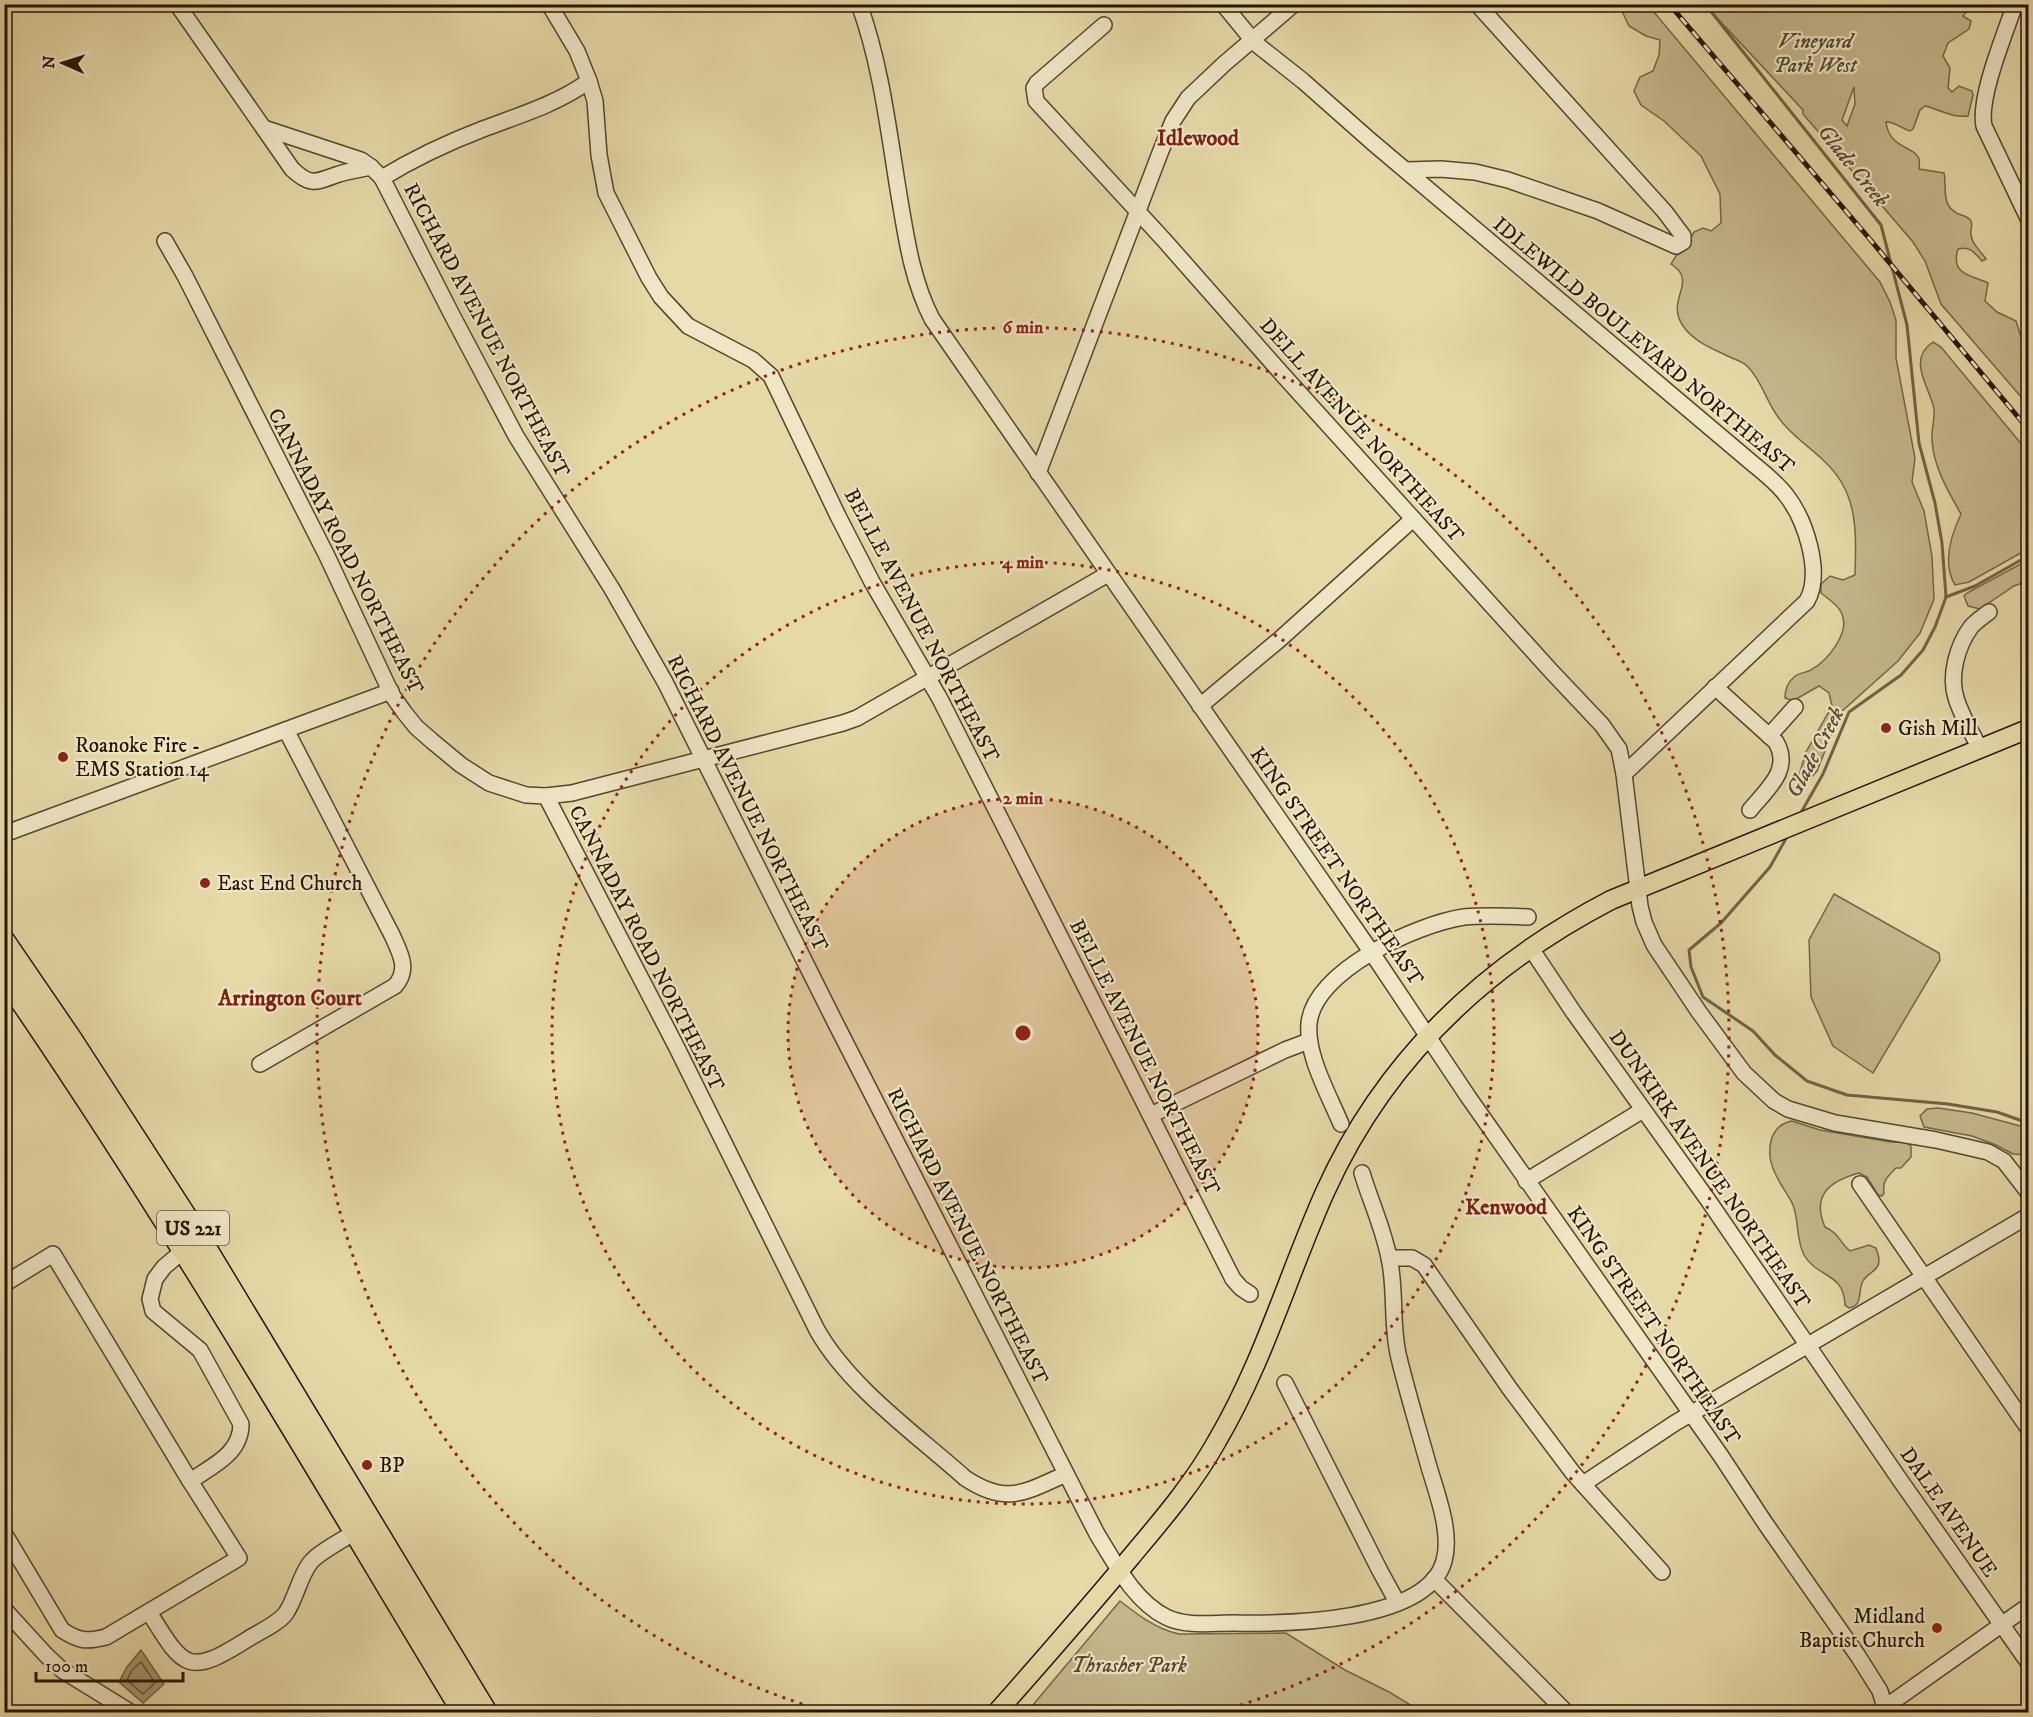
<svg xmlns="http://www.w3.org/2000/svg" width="2033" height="1717" viewBox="0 0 2033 1717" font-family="'IM FELL DW Pica',serif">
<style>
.green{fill:#c5b88c;stroke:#746646;stroke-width:1.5;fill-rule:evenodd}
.water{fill:#a4966f;stroke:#716243;stroke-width:1.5}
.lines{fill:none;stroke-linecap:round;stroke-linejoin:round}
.shore{stroke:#645638;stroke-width:1.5}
.stream{stroke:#716243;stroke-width:3}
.minor-casing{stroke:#54462b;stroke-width:18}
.major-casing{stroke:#241501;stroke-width:21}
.highway-casing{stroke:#241501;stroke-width:24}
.minor{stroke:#efe6c6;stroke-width:15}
.major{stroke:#e6d9a8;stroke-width:18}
.highway{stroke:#e6d9a8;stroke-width:21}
.rail-casing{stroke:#241501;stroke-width:5}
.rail{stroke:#efe6c6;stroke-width:3;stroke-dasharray:9;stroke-linecap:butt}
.ring{fill:none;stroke:#8f2418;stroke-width:3;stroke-dasharray:3 6}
.poi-dot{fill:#8f2418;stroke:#efe6c6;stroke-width:2}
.labels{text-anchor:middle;stroke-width:4.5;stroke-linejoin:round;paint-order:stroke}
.shield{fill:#efe6c6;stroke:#61543c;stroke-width:1.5}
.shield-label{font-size:20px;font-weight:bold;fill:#241501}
.park-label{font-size:21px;font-style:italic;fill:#54462b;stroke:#efe6c6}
.street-label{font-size:21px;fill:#241501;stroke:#efe6c6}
.poi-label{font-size:21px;fill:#241501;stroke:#efe6c6;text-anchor:start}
.neighbourhood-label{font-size:22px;font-weight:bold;fill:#7a1f14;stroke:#efe6c6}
.water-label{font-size:22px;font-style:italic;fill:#57492d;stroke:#efe6c6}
.centre{fill:#8f2418;stroke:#efe6c6;stroke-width:3}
.ring-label{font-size:18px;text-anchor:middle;font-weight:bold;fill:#8f2418;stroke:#efe6c6;stroke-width:4.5;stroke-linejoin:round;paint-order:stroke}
</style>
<rect width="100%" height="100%" fill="#e6d9a8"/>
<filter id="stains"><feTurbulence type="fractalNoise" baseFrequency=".00333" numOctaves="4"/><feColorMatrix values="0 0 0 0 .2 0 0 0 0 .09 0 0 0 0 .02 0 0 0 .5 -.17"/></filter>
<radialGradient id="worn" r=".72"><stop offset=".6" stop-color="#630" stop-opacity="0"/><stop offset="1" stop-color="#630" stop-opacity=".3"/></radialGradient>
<!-- green -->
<g class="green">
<path d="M1619 5H1648L1880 282 1890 302 1896 320V358L1915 458 1912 482 1924 511 1932 556 1934 599 1920 633 1898 661 1840 713 1817 771 1809 780 1799 775 1806 752 1832 706 1829 693 1819 686 1793 701 1785 698C1785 690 1787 683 1794 677 1798 673 1805 673 1811 670 1827 661 1852 632 1841 612 1838 605 1827 598 1821 593V584L1830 576 1843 580 1855 575C1856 532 1859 493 1824 461 1809 446 1790 435 1778 417 1766 401 1762 381 1748 367 1744 362 1737 360 1732 358 1714 349 1695 343 1683 326 1668 304 1688 289 1681 274 1679 270 1674 266 1671 264L1676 256 1685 250 1694 232 1703 228 1711 231 1721 223 1720 194 1701 156 1664 121 1641 105 1634 91 1640 77 1653 71 1659 55 1660 40 1646 36 1629 26Z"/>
<path d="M1705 5H1972L1963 16 1971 21 1969 29 1948 43 1943 56 1950 68 1948 88 1952 92 1959 86 1972 91 1973 95 1968 116C1952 118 1941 110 1925 106L1920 110 1913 129 1910 131C1902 129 1894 121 1886 122 1889 149 1915 146 1919 159 1920 160 1919 168 1919 169L1944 173C1947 185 1941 204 1955 212 1960 216 1968 215 1971 221 1973 226 1970 230 1971 235 1972 245 1981 251 1986 259L1982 261C1975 253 1970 246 1958 249 1950 275 1971 275 1988 283L1985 301 1997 312 2016 321 2021 337 2028 341V405L1941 304 1925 261 1913 242 1803 114V110ZM1854 87 1855 104 1847 126 1842 120Z"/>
<path d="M1933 342 1941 347 2028 452V549L1969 582 1955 585C1942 563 1951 535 1961 514 1948 491 1934 468 1932 441 1931 431 1935 419 1934 409 1930 387 1906 360 1933 342Z"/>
<polygon points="2028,560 2028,581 2014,586 1980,609 1968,606 1964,596 1967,593"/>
<polygon points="1834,894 1939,953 1940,960 1873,1073 1833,1046 1811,997 1809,940"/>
<polygon points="1938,1108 1972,1113 2028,1128 2028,1155 2013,1154 1996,1145 1972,1136 1924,1127 1920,1116 1927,1109"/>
<path d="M1792 1121 1820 1130 1891 1142H1906L1911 1146V1157L1901 1168H1896C1888 1176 1882 1181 1884 1193L1882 1196 1878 1195 1867 1177 1859 1173C1830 1181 1811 1195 1825 1227 1840 1234 1839 1242 1850 1251L1869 1245 1876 1248C1878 1254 1881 1262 1877 1267 1874 1272 1866 1275 1863 1281 1857 1292 1864 1305 1849 1308L1845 1305C1844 1272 1817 1278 1804 1255 1796 1239 1799 1221 1793 1205 1788 1194 1780 1185 1775 1173 1766 1154 1767 1126 1792 1121Z"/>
<path d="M1120 1601C1138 1615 1156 1629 1179 1634L1286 1633 1345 1670 1389 1692 1422 1712H1027Z"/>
</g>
<!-- water -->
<polygon class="water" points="141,1650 164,1684 143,1703 119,1682 127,1667"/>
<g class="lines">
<!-- shore -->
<polygon class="shore" points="141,1662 155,1683 143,1694 127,1680 132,1670"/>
<!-- stream -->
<g class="stream">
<polyline points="1705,4 1881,225 1907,325 1919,443 1935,503 1942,543 1946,597 1935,627 1923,650 1901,675 1849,712 1823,774 1799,816"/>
<polyline points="1946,597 1975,586 2028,556"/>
<polyline points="1788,835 1770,867 1721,923 1689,950 1691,967 1703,997 1753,1031 1775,1055 1807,1081 1847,1095 1948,1104 1997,1112 2028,1123"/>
</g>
<defs>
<g id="minor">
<path d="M177 4 292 169C311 187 316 182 339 174 349 171 360 169 371 167"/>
<polyline points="549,4 577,51 589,81 595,101 599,155 606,193 649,278 661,297 688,326 753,360 771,376 838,516 872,582 940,699 1233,1279 1241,1288 1250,1294"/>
<path d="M859 4C882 67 889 136 900 201 907 243 913 282 932 319L1372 953 1469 1098 1721 1456 1765 1523 1858 1656 1880 1691 1885 1708"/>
<path d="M1223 4 1255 43 1303 81 1372 142 1752 463C1764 473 1777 483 1786 495 1805 519 1823 572 1807 601L1624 774 1640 906 1644 922 1654 945 1699 1012 1744 1073 1774 1101 1788 1109 1835 1123 1936 1140 1988 1152 2004 1161 2028 1192"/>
<path d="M2015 4C2005 34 1978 98 1984 126L2028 218"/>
<polyline points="1104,25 1037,83 1034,88 1036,101 1164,240 1283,375 1551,671 1602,725 1619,749 1624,774"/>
<path d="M264 128 361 160 371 167 382 178 452 315 516 436 612 589 665 682 836 1024 1097 1534C1115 1563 1134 1601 1166 1617 1186 1627 1212 1623 1233 1623 1284 1624 1427 1623 1444 1561 1452 1533 1437 1494 1429 1467 1419 1431 1408 1395 1399 1358 1391 1327 1396 1295 1390 1263 1385 1232 1371 1203 1362 1173"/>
<polyline points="1406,170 1441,169 1475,172 1508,180 1598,211 1676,246 1683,242 1683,236 1665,212 1477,4"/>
<path d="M382 178C413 159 449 142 483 129 520 115 557 104 589 81"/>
<polyline points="165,241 185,276 327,556 392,695 404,712 416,727 432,741 461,765 489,783 526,795 546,796 572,793 843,723 857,718 1108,574"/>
<polyline points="1038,473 1160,153 1173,121 1188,98 1224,64 1294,4"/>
<path d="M1715 687 1776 742C1792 770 1767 789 1750 810"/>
<polyline points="1200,706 1279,640 1413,519"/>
<polyline points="1769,736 1795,707"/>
<path d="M1980 749C1972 733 1961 715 1956 698 1949 676 1957 646 1971 627 1976 621 1984 616 1989 612"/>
<path d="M546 796 676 1046 817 1330C849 1387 917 1435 965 1478 1007 1506 1025 1492 1066 1474"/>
<polyline points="4,834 391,691"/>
<polyline points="1530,947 1574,1013 1708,1200 1900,1480 2028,1662"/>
<path d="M260 1064 395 986C410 969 400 953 392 935L286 730"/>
<polyline points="1151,1115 1285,1050 1309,1041"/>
<path d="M1341 1124C1329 1095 1306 1055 1309 1024 1313 971 1417 924 1464 917 1485 915 1507 916 1528 917"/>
<polyline points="1526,1181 1643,1110"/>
<polyline points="1860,1184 2028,1428"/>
<polyline points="1389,1258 1412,1258 1424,1265 1510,1389 1573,1473 1662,1572"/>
<path d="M4 1284 53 1254 190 1481C212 1466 241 1454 241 1424L200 1350 153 1311 150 1299 155 1279 164 1267 190 1245"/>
<polyline points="1285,1383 1380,1571 1397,1602"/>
<polyline points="1583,1484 1675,1423 2028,1216"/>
<path d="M4 1533 62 1630C79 1641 86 1642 106 1637L239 1558 190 1481"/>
<polyline points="1434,1579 1566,1712"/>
<polyline points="4,1609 46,1655 62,1670 130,1712"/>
<path d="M149 1612C184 1669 188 1677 248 1639 259 1632 278 1624 286 1613 296 1598 299 1578 310 1563 318 1552 350 1536 363 1527"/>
<polyline points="1882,1712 1891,1703 2028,1606"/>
</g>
<path id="major" d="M997 1712C1042 1661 1087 1610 1130 1558 1161 1521 1193 1484 1217 1441 1263 1363 1288 1275 1325 1192 1384 1061 1484 966 1611 900L2028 729"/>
<g id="highway">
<polyline points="4,941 71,1039 199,1237 486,1712"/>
<path d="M4 976C168 1214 314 1465 463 1712"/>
</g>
</defs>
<!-- minor casing -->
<use href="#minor" class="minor-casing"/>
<!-- major casing -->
<use href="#major" class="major-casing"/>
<!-- highway casing -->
<use href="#highway" class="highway-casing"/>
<!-- minor -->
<use href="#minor" class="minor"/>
<!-- major -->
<use href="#major" class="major"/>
<!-- highway -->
<use href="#highway" class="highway"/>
<defs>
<polyline id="rail" points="1669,4 1868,237 2028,429"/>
</defs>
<!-- rail casing -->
<use href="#rail" class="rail-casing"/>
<!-- rail -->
<use href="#rail" class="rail"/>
</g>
<!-- distance rings -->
<circle cx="1023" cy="1033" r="235" fill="#8f2418" fill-opacity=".12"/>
<g class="ring">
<circle cx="1023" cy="1033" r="235"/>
<circle cx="1023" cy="1033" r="471"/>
<path d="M828 1712A706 706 0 1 1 1218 1712"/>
</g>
<!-- markers -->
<g class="poi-dot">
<circle cx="1886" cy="728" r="6"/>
<circle cx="63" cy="757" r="6"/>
<circle cx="205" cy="883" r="6"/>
<circle cx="367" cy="1465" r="6"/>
<circle cx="1937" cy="1628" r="6"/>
</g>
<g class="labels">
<!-- shield labels -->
<rect class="shield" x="157" y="1211" width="72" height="34" rx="4.5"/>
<g class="shield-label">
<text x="193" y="1235">US 221</text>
</g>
<!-- park labels -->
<g class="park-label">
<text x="1815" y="48">Vineyard<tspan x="1815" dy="24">Park West</tspan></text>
<text x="1129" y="1672">Thrasher Park</text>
</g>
<!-- street labels -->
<g class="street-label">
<text transform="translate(487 330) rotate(62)" y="7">RICHARD AVENUE NORTHEAST</text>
<text transform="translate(1644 345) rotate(40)" y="7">IDLEWILD BOULEVARD NORTHEAST</text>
<text transform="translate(1362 430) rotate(48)" y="7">DELL AVENUE NORTHEAST</text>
<text transform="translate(346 551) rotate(63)" y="7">CANNADAY ROAD NORTHEAST</text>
<text transform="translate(922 625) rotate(62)" y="7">BELLE AVENUE NORTHEAST</text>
<text transform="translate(748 803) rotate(63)" y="7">RICHARD AVENUE NORTHEAST</text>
<text transform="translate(1337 866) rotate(55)" y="7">KING STREET NORTHEAST</text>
<text transform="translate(647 948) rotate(63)" y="7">CANNADAY ROAD NORTHEAST</text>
<text transform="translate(1145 1057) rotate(63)" y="7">BELLE AVENUE NORTHEAST</text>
<text transform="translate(1710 1169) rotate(55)" y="7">DUNKIRK AVENUE NORTHEAST</text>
<text transform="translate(968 1236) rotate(63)" y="7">RICHARD AVENUE NORTHEAST</text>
<text transform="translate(1654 1325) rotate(55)" y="7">KING STREET NORTHEAST</text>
<text transform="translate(1949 1512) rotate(55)" y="7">DALE AVENUE</text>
</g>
<!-- poi labels -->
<g class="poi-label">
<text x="1898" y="735">Gish Mill</text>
<text x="75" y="752">Roanoke Fire -<tspan x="75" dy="24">EMS Station 14</tspan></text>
<text x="217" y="890">East End Church</text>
<text x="379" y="1472">BP</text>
<text x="1925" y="1623" text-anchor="end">Midland<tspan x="1925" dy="24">Baptist Church</tspan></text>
</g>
<!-- neighbourhood labels -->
<g class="neighbourhood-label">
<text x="1198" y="145">Idlewood</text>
<text x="290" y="1005">Arrington Court</text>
<text x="1506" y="1214">Kenwood</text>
</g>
<!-- water labels -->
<g class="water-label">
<text transform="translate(1854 165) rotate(51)" y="8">Glade Creek</text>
<text transform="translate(1814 752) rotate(-62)" y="8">Glade Creek</text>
</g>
</g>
<circle cx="1023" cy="1033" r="9" class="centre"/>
<g class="ring-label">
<text x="1023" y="333">6 min</text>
<text x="1023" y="568">4 min</text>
<text x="1023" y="804">2 min</text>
</g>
<!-- margin -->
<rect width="2033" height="1717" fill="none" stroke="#e6d9a8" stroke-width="24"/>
<rect x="6" y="6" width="2021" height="1705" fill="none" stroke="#241501" stroke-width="3"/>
<rect x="12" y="12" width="2009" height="1693" fill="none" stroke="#241501" stroke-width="1.5"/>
<!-- north arrow -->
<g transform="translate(63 63) rotate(273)" stroke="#efe6c6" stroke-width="4.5" paint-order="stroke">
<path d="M0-4.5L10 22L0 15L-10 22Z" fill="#241501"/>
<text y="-9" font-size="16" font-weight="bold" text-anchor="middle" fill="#241501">N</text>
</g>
<!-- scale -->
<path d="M36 1672v9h147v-9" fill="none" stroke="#241501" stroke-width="3"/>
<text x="45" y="1672" font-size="18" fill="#241501" stroke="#efe6c6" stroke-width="4.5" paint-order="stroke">100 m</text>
<rect width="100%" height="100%" filter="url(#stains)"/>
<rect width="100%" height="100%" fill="url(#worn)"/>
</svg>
